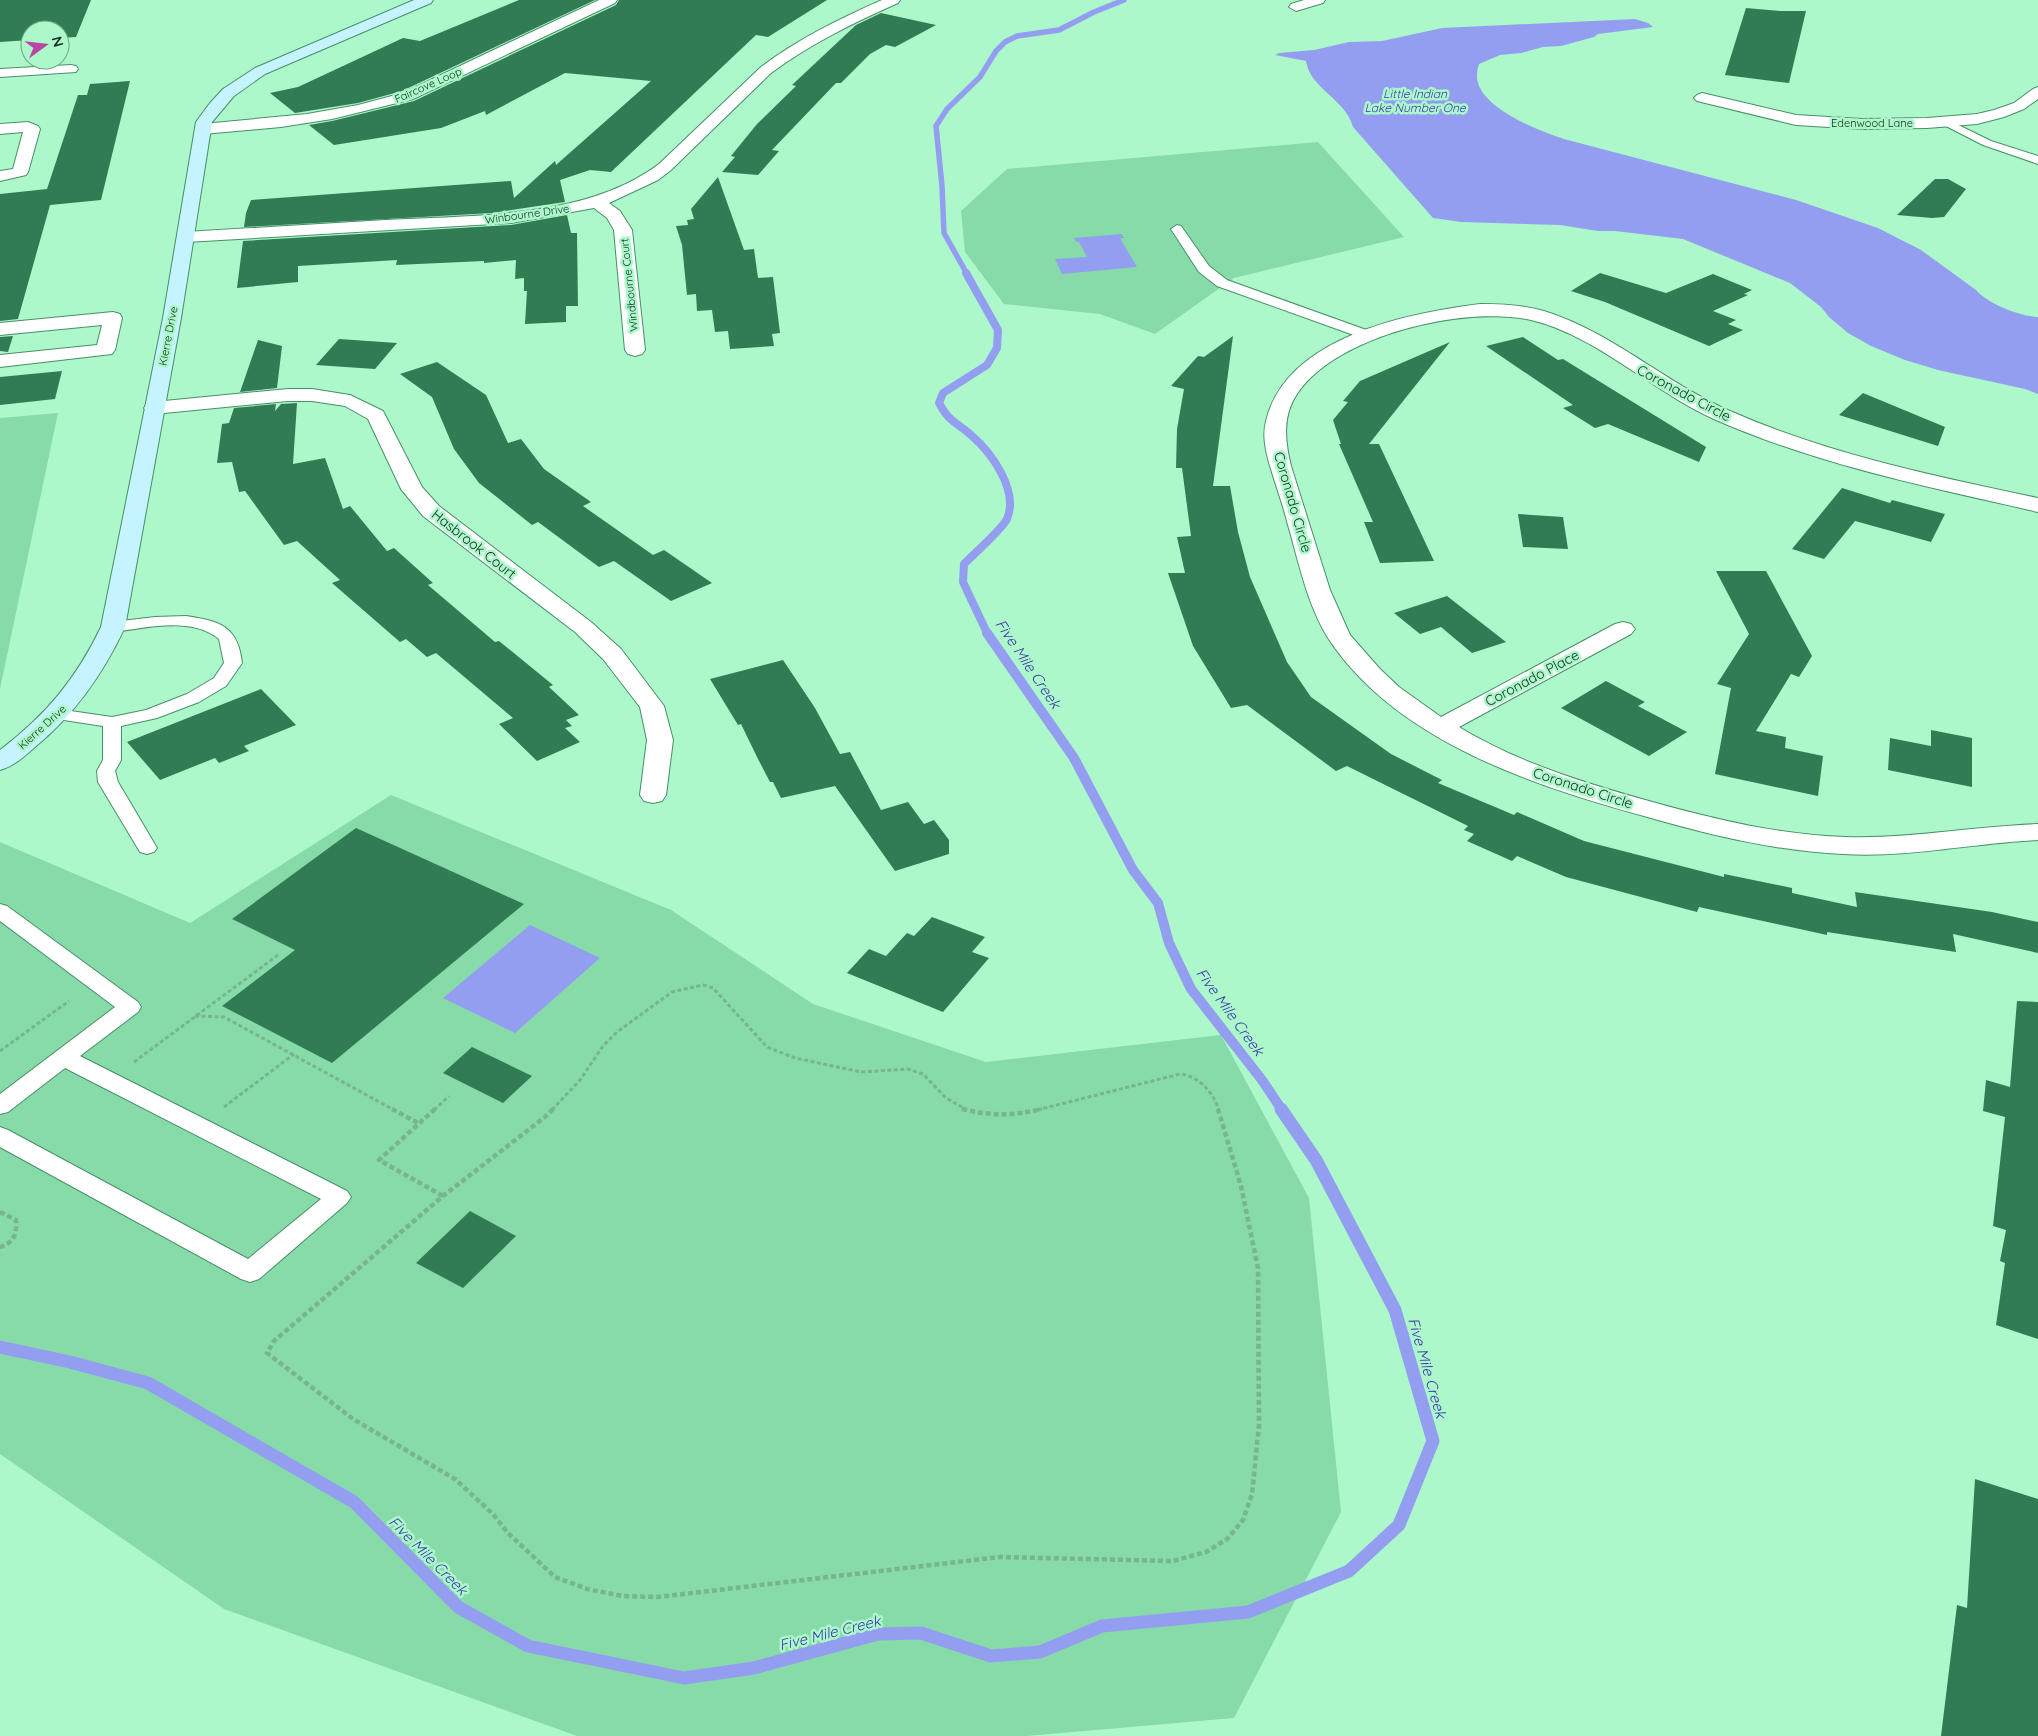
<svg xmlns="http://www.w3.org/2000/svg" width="2038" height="1736" font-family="Quicksand,sans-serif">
  <rect width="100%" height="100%" fill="#acf8ca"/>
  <path fill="#87dba9" d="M1318,142L1404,237L1234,278L1155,334L1100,314L1004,304L965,252L961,211L1007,169Z
    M58,413L0,689V418Z
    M391,795L671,910L813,1004L986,1062L1221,1035L1309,1198L1341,1512L1234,1718L1027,1736H577L224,1609L0,1454V842L190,923Z"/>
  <path fill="#939ef1" d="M1635,19L1648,23L1653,27L1598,34L1594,37L1561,46L1543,47L1521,53L1500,55L1479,64C1477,70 1476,77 1478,83C1487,111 1538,130 1564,139L1796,200L1878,228L1921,250L1976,290C1988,304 2019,316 2038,317V394L2025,389L1938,370L1905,360L1871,346L1848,333L1829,317L1821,307L1790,283L1683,239L1615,231H1598L1560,225L1461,222L1433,218L1353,127C1346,99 1310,89 1306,61L1275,55L1279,53L1314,50L1349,42L1382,41L1442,28Z
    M1122,234L1124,238H1120L1137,267L1062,274L1055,259L1087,257L1079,242H1076L1074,238Z
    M530,925L600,958L515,1033L443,998Z"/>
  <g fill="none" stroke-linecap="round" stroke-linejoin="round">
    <path stroke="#939ef1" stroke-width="5.5" d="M967,274L944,233L942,186L936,126L947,109L980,77L996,51L1005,42L1017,36L1059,30L1094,12L1124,0"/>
    <path stroke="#939ef1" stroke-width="8" d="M966,273L998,330L997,348L987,365L943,393L939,403C950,423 955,421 971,435C992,453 1019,491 1007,519C1004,527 972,556 964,564L963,582L988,635"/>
    <path stroke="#939ef1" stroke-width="10" d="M987,633L1074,758L1133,870L1158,903L1169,943L1191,989L1262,1080L1282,1110"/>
    <path stroke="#939ef1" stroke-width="13" d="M0,1347L70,1362L148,1383L354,1502L458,1607L528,1646L684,1678L754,1668L878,1634L921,1633L991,1656L1040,1652L1102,1626L1248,1612L1349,1571L1399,1525L1433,1441L1395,1310L1316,1160L1281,1109"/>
  </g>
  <path fill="#317c54" d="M0,0H91L76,37L60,38V30H30V40L0,42Z
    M519,0H595L402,91L358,103L295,113L270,93L298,87L403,38L420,41Z
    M619,0H827L768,37L756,35L611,172L590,170L560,180L565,202L492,213L244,227L246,213L251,200L511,181L514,198L555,161L556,165L651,81L565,73L486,115L485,111L441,128L334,145L309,125L332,121L414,101L616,5Z
    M1746,8L1780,11H1806L1789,83L1725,75Z
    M881,13L936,25L895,47L886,45L870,54L841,83H836L772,150L779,151L758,175L722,172L735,157L731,156L757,124L796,86L792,85L856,25Z
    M130,81L101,200L50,205L18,319L0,321V194L47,189L78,95H87L90,84Z
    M718,177L744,250L754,249L758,278L773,277L780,333L772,334L774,346L730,349L728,331L715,332L712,310L697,311L696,294L687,295L682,245L676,226L688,225L687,220L694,219L691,209Z
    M1935,179H1948L1966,189L1944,217L1932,218L1897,215Z
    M567,215L571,233H577L578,306H566V322L525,324L527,291H524V278L515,279L516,260L484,263V261L396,265L397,260L298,266V282L237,288L243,241L511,225Z
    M1600,273L1666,293L1713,274L1752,290L1744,294L1748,295L1713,311L1736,320L1728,324L1743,330L1709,346L1605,302L1571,291Z
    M13,336L8,352L0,351V337Z
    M1233,336L1213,486H1230L1238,532L1250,577L1287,662L1311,697L1391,754L1442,780L1438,783L1514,815L1517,812L1584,841L1724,877V874L1792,888V893L1857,907L1855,892L1992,912L2038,922V953L1953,934L1956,952L1827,932V935L1699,907L1697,912L1566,877L1517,856L1512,861L1467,841L1474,834L1464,830L1468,826L1347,766L1336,771L1247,705L1231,708L1193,646L1168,573H1185L1177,537L1191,536L1182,468H1176L1177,429L1184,389L1171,386L1198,356L1204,357Z
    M1523,337L1558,360L1563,359L1706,447L1699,462L1608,424L1595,428L1563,408L1573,405L1486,346Z
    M339,339L397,343L375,369L316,365Z
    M258,340L282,346L277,388L240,392Z
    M1450,342L1369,444H1379L1434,561L1380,563L1364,522H1373L1339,444H1341L1333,420L1348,402L1343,401L1360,381Z
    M437,362L486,395L508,443L521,439L544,469L591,502L583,506L653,555L664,550L712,583L671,601L614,561L599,567L538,522L532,525L479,483L454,449L432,397L400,374Z
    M62,371L55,399L0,405V377Z
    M1863,393L1945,427L1938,446L1839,415Z
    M297,403L293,464L325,458L343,509L350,506L387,551L394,548L433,583L428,585L495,642L499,641L553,685L549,687L579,715L566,720L572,726L565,728L580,742L537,761L499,724L513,718L436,653L427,657L406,639L400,642L332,583L340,580L297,541L284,545L245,491L239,492L232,462L217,463L222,424L229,423L234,408L276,404L275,411L281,404Z
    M1842,488L1890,503L1892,500L1945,514L1931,542L1855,521L1824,559L1792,549Z
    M1518,514L1563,517L1568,549L1523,547Z
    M1716,571H1766L1812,656L1799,677L1791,674L1756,731L1786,737L1785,748L1823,756L1818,796L1715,774L1731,688L1717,684L1749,634Z
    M1447,596L1506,642L1472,653L1441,627L1420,634L1394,613Z
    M783,660L815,708L840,754L850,752L881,810L908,802L924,824L934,820L949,840V854L895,871L835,786L781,798L773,782H770L758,759L741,724L738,725L710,679Z
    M1606,681L1645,702L1638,706L1687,732L1649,756L1561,708Z
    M261,689L296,725L244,746L249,751L219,763L215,758L160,780L127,742Z
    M1931,730L1972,738V787L1888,770L1890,738L1931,746Z
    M356,828L524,904L332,1063L222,1006L295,950L232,919Z
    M932,917L985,937L972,952L989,958L943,1012L847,973L869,949L886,956L907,933L914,936Z
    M2017,1001L2038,1002V1339L1996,1325L2005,1263L2000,1261L2006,1230L1993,1226L2005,1117L1983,1111L1986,1080L2010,1087Z
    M472,1047L532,1076L503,1103L443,1073Z
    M470,1211L516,1236L463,1288L416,1263Z
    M1975,1479L2038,1499V1736H1941L1957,1605L1967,1608Z"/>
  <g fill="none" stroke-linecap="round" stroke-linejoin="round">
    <defs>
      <path id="lane" d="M1946,119L1991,141L2038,156V164L1983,145L1942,124L1940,122L1942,120Z
        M1177,225L1181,226L1209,266L1227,280L1372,332L1374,335L1372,338H1362L1217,286L1199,272L1171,229Z
        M186,616C220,621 238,626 242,663L226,686L199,702L157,718L121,726V760L115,771L118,782L157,848L154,852L147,854L140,852L98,782L97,771L103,760V726L57,719L51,718L48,714L51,710L57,709L112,717L146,710L187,694L214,678L224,663L219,639C191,616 146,628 113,632L107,631L104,627L107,623L113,622L155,617Z
        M0,904L7,906L138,1002L141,1007L138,1012L80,1056L347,1191L351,1197L347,1203L259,1279L250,1282L241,1279L0,1147V1127L8,1130L248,1259L321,1199L65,1068L8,1112L0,1114V1094L115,1007L0,921Z"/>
      <path id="street" d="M599,0H617L615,3L413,99L332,119L281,127L203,134L197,132L195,129L197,126L203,124L307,114L358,105L403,93Z
        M882,0H900L898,3C853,23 810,44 771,73L671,170L658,180L609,203L620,211L632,230L645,350L642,354L635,356L628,354L625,350L614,230L607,218L594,208L511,223L186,242L180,241L177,237L180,233L186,232C253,228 319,224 386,220C474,215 586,219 659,164L761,67C798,39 839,19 882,0Z
        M1304,0H1325L1323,3L1296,11L1289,7L1291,4Z
        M71,65L76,66L78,69L76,72L0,77V69Z
        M2038,87V99L2024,109L2004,117L1977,124L1927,128L1862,129L1796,125L1697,101L1694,98L1697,95L1702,93L1796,115L1862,119L1927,118L1977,114L1994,110L2014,103L2033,89Z
        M28,122L38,126L40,129L28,172L26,175L0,181V171L13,169L23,132L0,134V124Z
        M1480,304C1502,304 1523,305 1544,311C1612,332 1665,383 1730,411C1828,454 1934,476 2038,498V512C1929,487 1819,465 1716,420C1654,393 1596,335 1531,320C1465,305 1336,335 1297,394C1282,416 1285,442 1291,466L1330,590L1350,635L1380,669L1399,687L1441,717L1615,624L1623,622L1631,624L1635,629L1631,634L1459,727C1520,764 1588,784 1656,803C1718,820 1781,835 1846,837C1910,839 1974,826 2038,824V840C1973,843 1908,858 1843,854C1777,851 1714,836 1651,818C1537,787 1396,742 1328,638C1307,604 1299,563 1288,525C1283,505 1276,486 1270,466C1266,452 1262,436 1266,421C1286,337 1408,313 1480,304Z
        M113,312L120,314L122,318L115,350L112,354L0,367V355L97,345L102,325L0,335V323Z
        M288,389H312L350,395L383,411L422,487L439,506L591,622L621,649L664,706L673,740L666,795L662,801L653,803L644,801L640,795L647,740L640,707L603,659L575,632L423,516L401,489L368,419L345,406L312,401H288L154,414L147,412L144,408L147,404L154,402Z"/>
      <path id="secondary" d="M414,0H433L431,3L265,74L234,96L212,122L181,318L125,627C103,674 75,714 35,747C25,756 14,766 0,770V750C46,715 76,679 101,627L163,318L196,122L210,103L223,89L255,68Z"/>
    </defs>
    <use href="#lane" stroke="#469067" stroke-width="2"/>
    <use href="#street" stroke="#469067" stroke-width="2"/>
    <use href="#secondary" stroke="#469067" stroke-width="2"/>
    <path stroke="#77b490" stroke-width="3" stroke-dasharray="4 2.5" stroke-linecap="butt" d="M195,1016L224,1017L394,1110
      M0,1051L69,1001
      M134,1062L278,955
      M224,1107L294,1054
      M434,1110L449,1096
      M552,1110L580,1080L603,1046L617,1032L672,992L703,985L713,988L767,1047L795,1058L861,1072L908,1069L923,1074L946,1098L967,1110
      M1037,1110L1180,1074C1199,1076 1213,1092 1219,1110"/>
    <path stroke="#77b490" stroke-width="4.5" stroke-dasharray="5 3" stroke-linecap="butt" d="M392,1109L420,1124
      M435,1109L379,1160L443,1196
      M553,1109L545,1117L443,1196L274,1341L267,1353L353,1419L455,1479L493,1514L508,1533L555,1577L587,1589L623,1596L658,1597L1000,1557L1173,1561L1206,1552L1227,1539L1243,1520L1252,1494L1259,1425L1258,1268L1241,1186L1218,1109
      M962,1109C991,1116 1012,1116 1042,1109
      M0,1212L16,1220C17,1234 14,1243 0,1247"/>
    <use href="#lane" fill="#fff" fill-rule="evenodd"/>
    <use href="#street" fill="#fff" fill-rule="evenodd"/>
    <use href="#secondary" fill="#c5f3fe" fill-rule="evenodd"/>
  </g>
  <g text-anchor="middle" stroke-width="5" stroke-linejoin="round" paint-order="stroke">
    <g font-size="11" fill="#0d2d1c" stroke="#acf8ca">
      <text transform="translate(428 85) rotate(-24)" y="4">Faircove Loop</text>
      <text x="1872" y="127">Edenwood Lane</text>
      <text transform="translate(527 214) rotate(-8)" y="4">Winbourne Drive</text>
      <text transform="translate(629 285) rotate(-96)" y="4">Windbourne Court</text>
      <text transform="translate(168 336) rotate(-79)" y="4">Kierre Drive</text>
      <text transform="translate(42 727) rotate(-42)" y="4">Kierre Drive</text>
    </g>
    <g font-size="12" font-style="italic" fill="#3c36ae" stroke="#acf8ca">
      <text x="1415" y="98">Little Indian<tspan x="1415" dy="14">Lake Number One</tspan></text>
    </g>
    <g font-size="14" fill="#0d2d1c" stroke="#acf8ca">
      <text transform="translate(1684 393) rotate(28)" y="5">Coronado Circle</text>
      <text transform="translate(1293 502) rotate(74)" y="5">Coronado Circle</text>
      <text transform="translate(474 544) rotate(38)" y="5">Hasbrook Court</text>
      <text transform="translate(1532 678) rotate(-28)" y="5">Coronado Place</text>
      <text transform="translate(1583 788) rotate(18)" y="5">Coronado Circle</text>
    </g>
    <g font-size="15" font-style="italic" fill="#3c36ae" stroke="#acf8ca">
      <text transform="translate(1028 664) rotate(56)" y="5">Five Mile Creek</text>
      <text transform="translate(1230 1012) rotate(54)" y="5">Five Mile Creek</text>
      <text transform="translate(1427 1368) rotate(74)" y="5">Five Mile Creek</text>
      <text transform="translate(428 1556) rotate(45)" y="5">Five Mile Creek</text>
      <text transform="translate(830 1633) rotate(-14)" y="5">Five Mile Creek</text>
    </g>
  </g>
  <g transform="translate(45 45) rotate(75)"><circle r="24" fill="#acf8ca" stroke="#6ca784"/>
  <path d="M0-4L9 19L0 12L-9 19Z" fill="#b946a0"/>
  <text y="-8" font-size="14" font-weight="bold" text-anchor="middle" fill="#0d2d1c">N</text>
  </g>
</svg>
